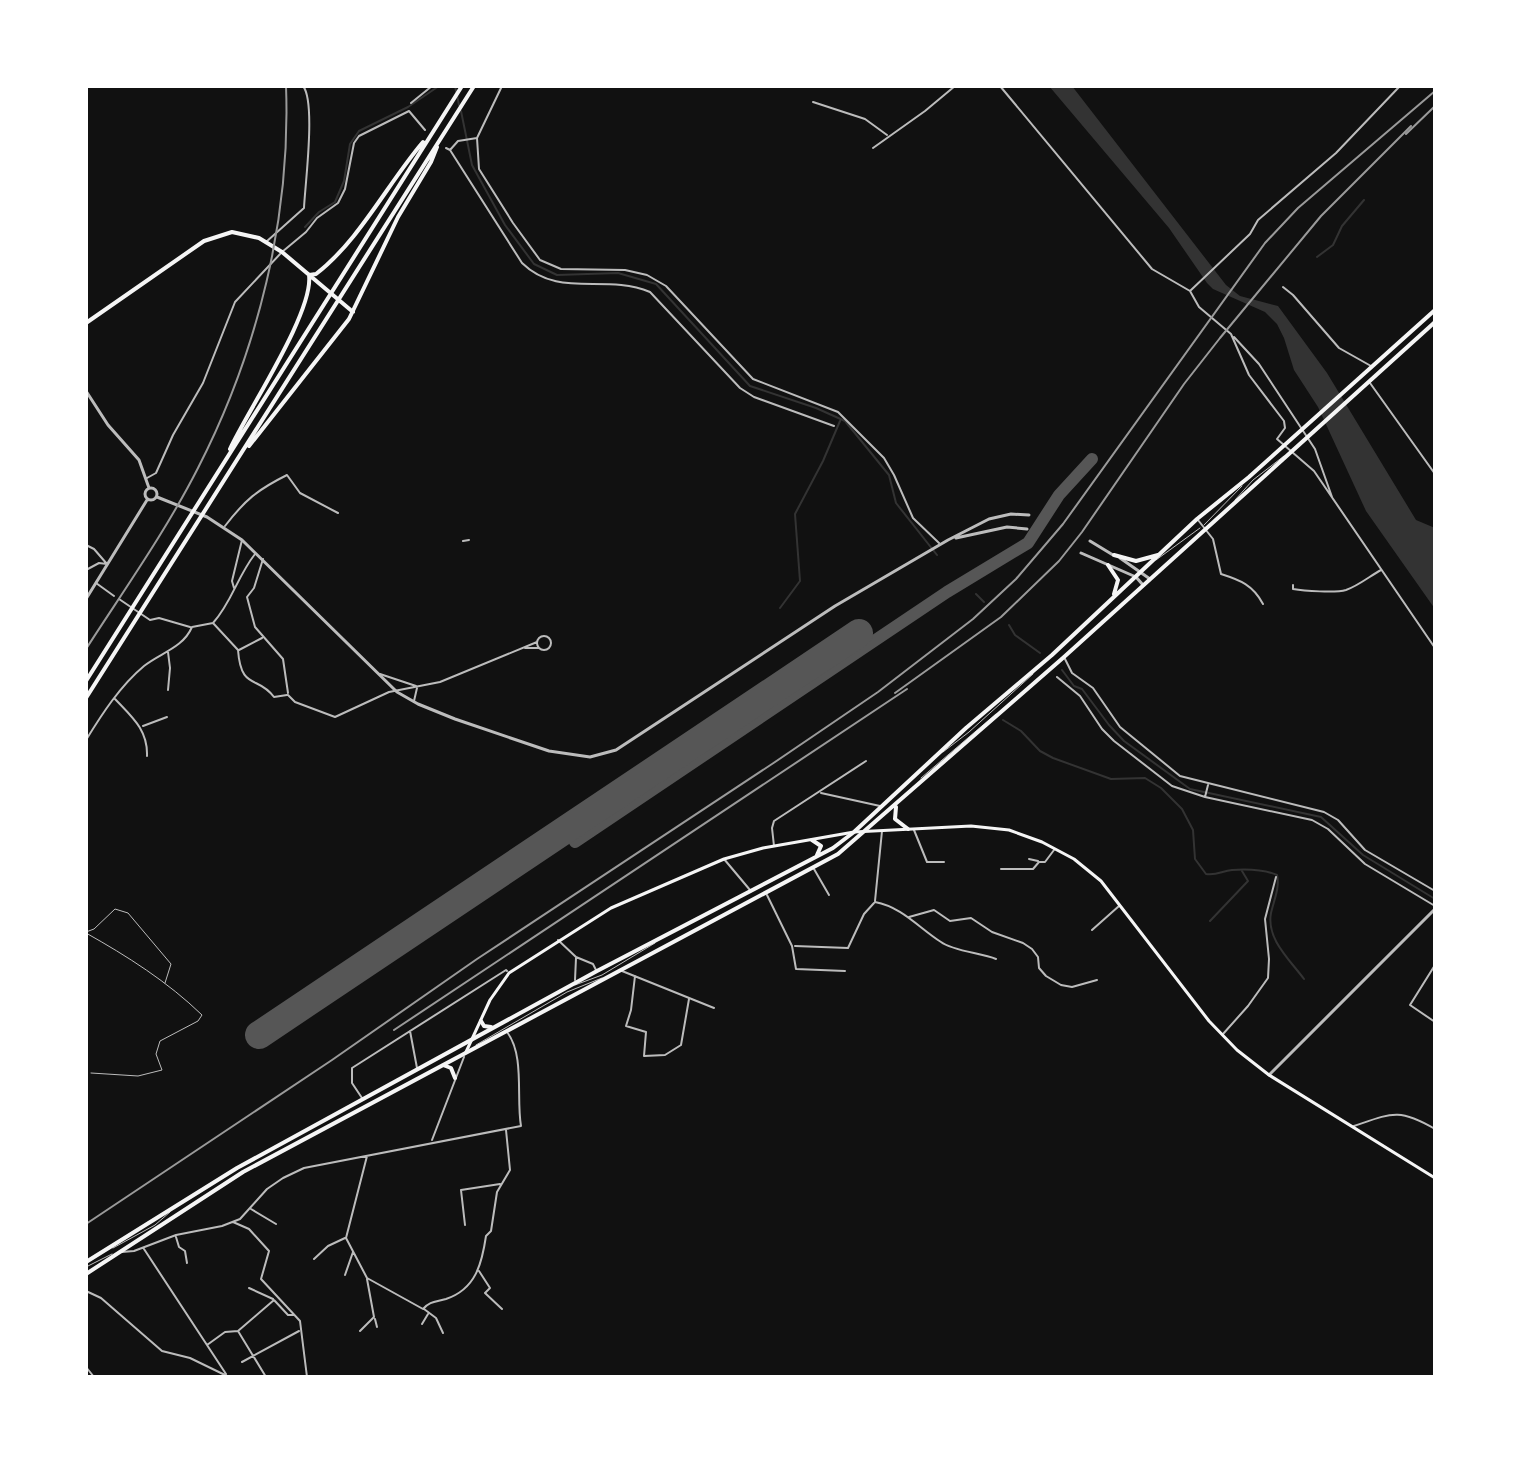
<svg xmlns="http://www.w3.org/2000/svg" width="1521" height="1463" font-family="Cabin,sans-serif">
  <rect width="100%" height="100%" fill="#111"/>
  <path fill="#333" d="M1049,86H1072L1226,285L1240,296L1278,306L1327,373L1416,520L1435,528V609L1366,511L1318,407L1294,370L1284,338L1277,324L1265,312L1213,289L1207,283L1169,228Z"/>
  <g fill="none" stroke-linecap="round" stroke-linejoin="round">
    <path stroke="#333" stroke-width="2" d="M455,86L459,105
      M461,111L472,165L505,225L534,264L557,275L618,273L656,284L750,386L816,408L845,421L889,475L896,503L937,555
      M305,227L319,212L335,202L344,181L350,144L359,131L408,107L439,86
      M1317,257L1333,245L1342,226L1364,200
      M976,594L984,602
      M780,608L800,581L795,514L823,461L840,421
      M1009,625L1015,635L1040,653
      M1062,670L1074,686L1082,689L1109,725L1124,741L1190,789L1321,817L1363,855L1435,899
      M1003,720L1021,731L1040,751L1053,758L1111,779L1145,778L1161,788L1182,809L1193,830L1195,859L1206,874C1216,876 1222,871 1232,870C1247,869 1263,869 1277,875C1280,887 1274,900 1271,913C1266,939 1290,960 1304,979
      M1210,921L1248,881L1242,871"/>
    <path stroke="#565656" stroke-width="12" d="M572,827L577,826L590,832
      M575,842L947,592L1028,543L1059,495L1092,459"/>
    <path stroke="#565656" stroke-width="28" d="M259,1035L859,633"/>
    <path stroke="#bcbcbc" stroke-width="1" d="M1235,500L1253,480L1284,456
      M1204,525L1242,486
      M1156,560L1200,528
      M943,752L969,732L1033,674
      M921,778L996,714
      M86,932L94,929L115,909L128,913L171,964L165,983
      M86,933C127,956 168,982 202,1015L198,1021L160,1041L156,1054L162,1070L138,1076L91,1073
      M575,985L602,975L655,943
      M476,1045L567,992L602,978
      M113,1248L155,1225L170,1212
      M86,1267L112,1254"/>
    <path stroke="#bcbcbc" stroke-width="2" d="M1000,86L1152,269L1190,291L1199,307L1231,334L1249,375L1284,421L1285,428L1277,439L1314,471L1435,648
      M813,102L865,119L887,135
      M411,103L432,86
      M477,138L479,169L513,223L540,260L561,269L625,270L647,275L666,286L753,379L838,412L884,458L894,475L913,518L939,543
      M446,148L450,150L458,141L477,138L502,86
      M873,148L925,111L955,86
      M450,150L522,263C559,299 604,273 650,292L740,388L754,397L834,426
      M266,242L304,208C305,185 316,102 303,86
      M1283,287L1293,295L1339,348L1371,366
      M1190,291L1250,234L1258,220L1336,153L1400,86
      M1234,337L1259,364L1315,449L1332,497
      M1370,383L1435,474
      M147,478L156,473L173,435L203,383L235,302L282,252L306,232L317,218L338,203L345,189L354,143L359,136L409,111L425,130
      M1198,520L1213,539L1221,574C1240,580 1253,585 1263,604
      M225,526C245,500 257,490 287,475L300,493L338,513
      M463,541L469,540
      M86,545L94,549L107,564
      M263,559L254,588L247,597L255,627L283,659L288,693
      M86,570L99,563L107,564
      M96,583L114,596
      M1293,585V589C1304,591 1336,593 1346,590C1358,586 1370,576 1381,570
      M234,588L232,581L242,540
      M119,599L150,620L159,618L190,627
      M537 643a7 7 0 1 1 14 0a7 7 0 1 1-14 0Z
      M525,648H538
      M238,650L213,623C232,602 237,577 255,554
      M238,650C241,691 258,675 274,697L287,695
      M239,650L262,638
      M168,652L170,668L168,690
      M1064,657L1072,673L1093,688L1120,727L1180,776L1324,812L1338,820L1365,850L1435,891
      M380,674L416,686
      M1057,677L1080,696L1102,729L1114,741L1172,786L1205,797L1312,820L1328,829L1365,864L1435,906
      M288,695L295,702L335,717L389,692L440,682L537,642
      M115,699C132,717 148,730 147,756
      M414,701L417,688
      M143,726L167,717
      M86,740C102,714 120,686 144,666C160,653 183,648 192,627L213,623
      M821,793L880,806
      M1205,797L1208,785
      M86,800L87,799
      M914,830L927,862H944
      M774,846L772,828L774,821L866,761
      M724,859L750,890
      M1029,859L1038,861
      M814,869L829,895
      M1001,869H1033L1039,862H1045L1054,850
      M767,895L792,946L796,969L845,971
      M875,901L882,831
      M875,902C902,907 919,928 941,942C953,951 981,953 996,959
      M909,917L934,910L950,921L971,918L992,932L1023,943L1032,949L1038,957L1039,968L1046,976L1061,985L1072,987L1097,980
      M1092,930L1119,906
      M558,940L576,957L593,964L596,970
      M795,946L848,948L864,914L874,903
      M1435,965L1410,1005L1435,1022
      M622,971L714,1008
      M635,976L631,1010L626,1026L646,1032L644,1056L665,1055L681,1045L689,999
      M575,980L576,958
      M410,1031L417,1068
      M1223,1034L1248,1006L1268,978L1269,959L1265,919L1276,877
      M362,1098L352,1083V1068L506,970L507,971
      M1354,1126C1392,1113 1399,1108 1435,1129
      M432,1140L464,1057
      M367,1156L346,1238L367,1278L423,1309C430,1301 436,1302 446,1299C476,1289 482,1263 486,1236L491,1231L497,1192L510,1170L506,1130
      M251,1209L276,1224
      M233,1222L249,1229L269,1251L261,1279L300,1321L307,1377
      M465,1225L461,1190L500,1184
      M176,1237L179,1247L185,1251L187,1263
      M144,1249L226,1374
      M122,1252L134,1251L176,1235L222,1226L240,1219L267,1189L283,1178L304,1168L521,1126C516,1099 525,1055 507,1032
      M314,1259L328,1246L345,1238
      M479,1271L490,1288L485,1293L502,1309
      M345,1275L353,1252
      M249,1288L273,1299
      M86,1291L101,1298L162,1351L190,1358L227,1376
      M424,1309L436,1318L443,1333
      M375,1319L377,1327
      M422,1324L428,1314
      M238,1331L266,1377
      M360,1331L374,1317L367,1279
      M207,1345L225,1332L238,1331L274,1300L288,1315H293
      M242,1362L299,1331
      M86,1367L94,1377"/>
    <path stroke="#bcbcbc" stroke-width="3" d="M86,391L108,425L139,460L149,488
      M145 494a6 6 0 1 1 12 0a6 6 0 1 1-12 0Z
      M157,497L207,517L242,540L397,692L418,704L455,719L549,751L590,757L616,750L835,606L948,540L989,519L1011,514L1029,515
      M956,538L1007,527L1027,529
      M1090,541L1113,555
      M1081,553L1136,577L1143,585
      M1120,558L1150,579
      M86,599L147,500
      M1269,1075L1435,909"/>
    <path stroke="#f5f5f5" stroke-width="3" d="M466,1052L490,1000L509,973L611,908L724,859L763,848L854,832L971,826L1009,830L1042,842L1074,859L1101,881L1209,1021L1237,1050L1269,1075L1435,1178"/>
    <path stroke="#f5f5f5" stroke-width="4" d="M1114,555L1136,561L1158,555
      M1108,565L1118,580L1114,594
      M896,807L895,819L908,829
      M812,840L821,846L817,855
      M481,1021L484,1026L491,1027
      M443,1065L451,1068L455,1078
      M86,1262L237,1168L597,971L833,848L854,832L966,728L1052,655L1197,519L1249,477L1435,310
      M86,1274L243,1172L838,854L1064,657L1435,322"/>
    <path stroke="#f5f5f5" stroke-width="4" d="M86,323L204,241L232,232L259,238L282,252L353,312
      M249,446L349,319L398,217L431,162L437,147
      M230,449C248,410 314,312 309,275L316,274C359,241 388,183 423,142
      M86,681L462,86
      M86,698L474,86"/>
    <path stroke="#9a9a9a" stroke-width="2" d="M1406,134L1435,106
      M86,649C124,590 166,531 198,468C258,351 291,217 286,86
      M895,693L1001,617L1059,561L1082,532L1184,384L1220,338L1321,216L1411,126
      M394,1030L907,689
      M86,1224L332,1060L477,959L772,764L878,692L973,619L1016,579L1063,524L1265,243L1298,208L1435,91"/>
  </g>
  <rect width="1521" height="1463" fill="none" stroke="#ffffff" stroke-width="176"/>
</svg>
